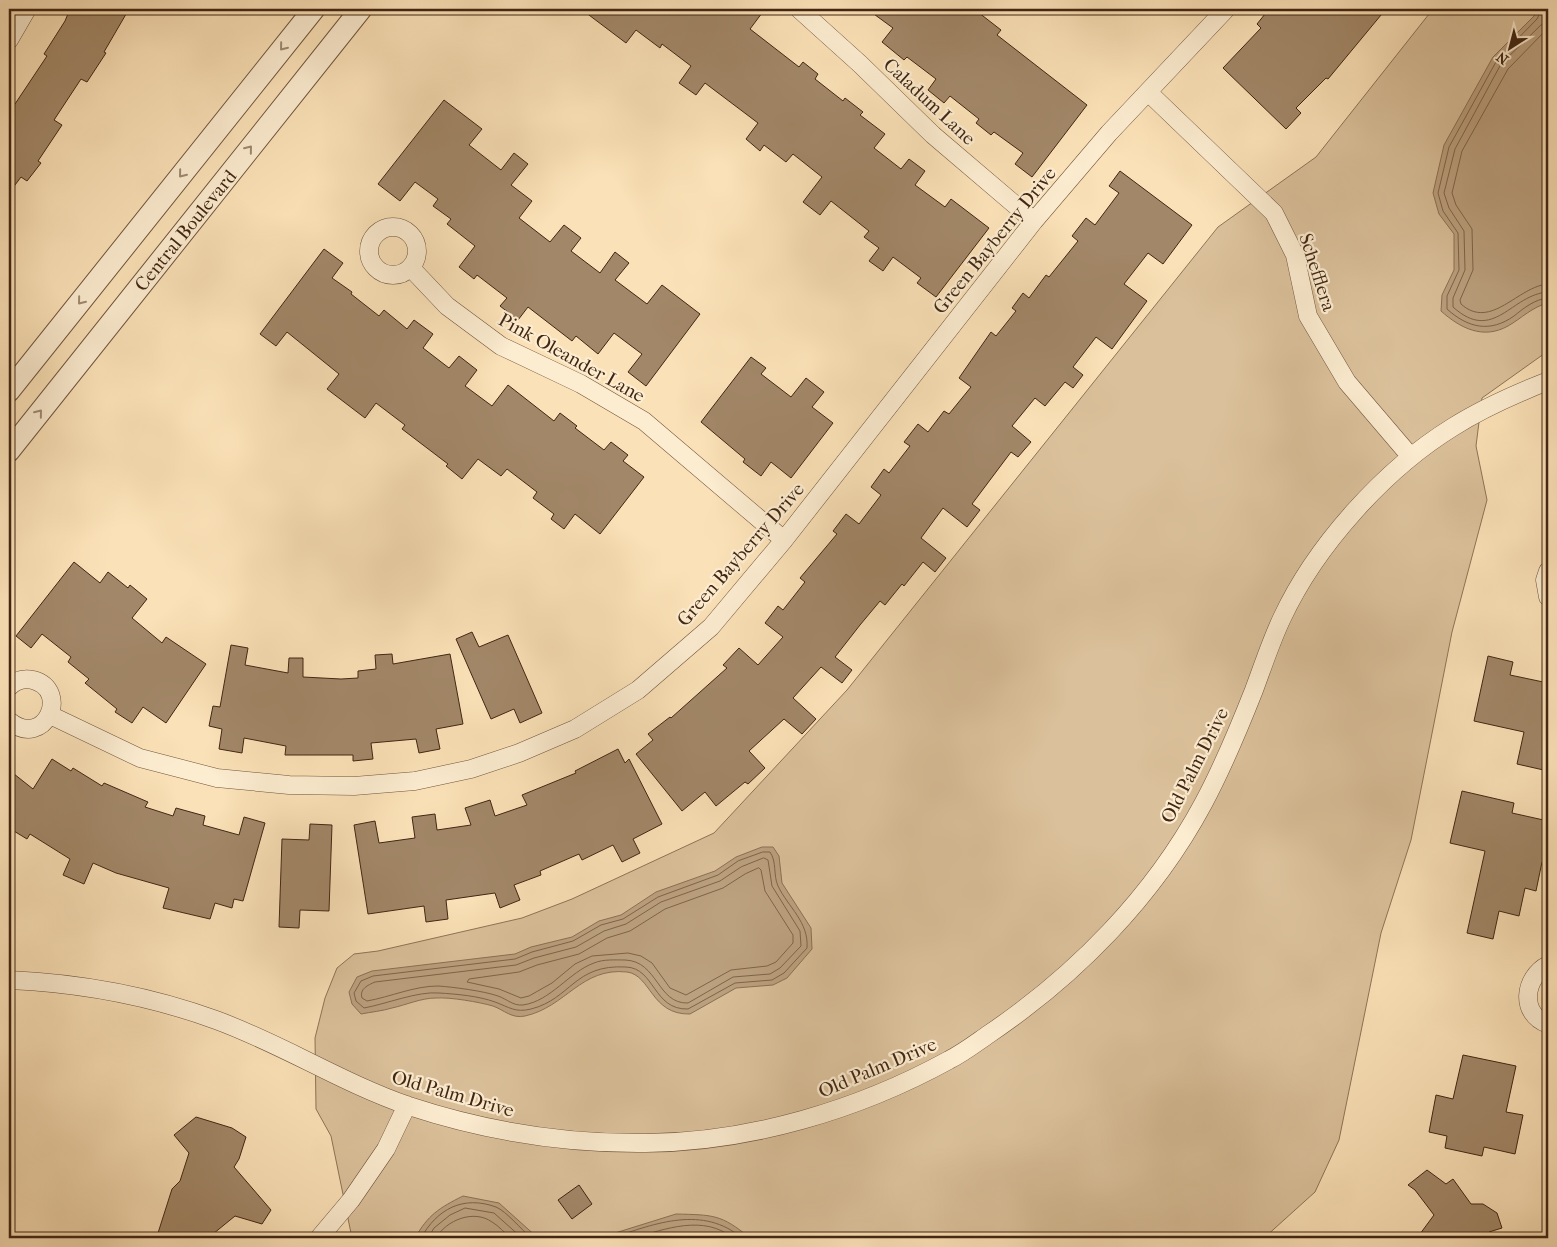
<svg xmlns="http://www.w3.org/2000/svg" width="1557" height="1247" font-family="'IM FELL French Canon',serif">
  <rect width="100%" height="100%" fill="#fbe1b7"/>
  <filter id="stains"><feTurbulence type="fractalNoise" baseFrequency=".004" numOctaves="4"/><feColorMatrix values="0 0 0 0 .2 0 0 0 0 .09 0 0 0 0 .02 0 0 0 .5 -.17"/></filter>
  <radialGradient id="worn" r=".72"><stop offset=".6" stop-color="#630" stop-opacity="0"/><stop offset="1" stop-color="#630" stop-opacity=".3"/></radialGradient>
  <path fill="#dbc19b" stroke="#8e7457" d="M1433,9H1548V351L1482,398L1476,446L1487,500L1452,632L1411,840L1381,933L1339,1140L1315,1192L1264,1238H352L331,1136L316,1109L315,1038L325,998L337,968L354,954L378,951L522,918L572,899L714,833L847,690L1218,227L1316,157Z"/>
  <path fill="#bca17f" stroke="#8b7054" d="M1538,9H1548V303C1532,307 1522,318 1508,326C1483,340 1460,328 1441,311L1442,295L1454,270V234L1439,214L1433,193L1444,145L1493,57L1534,16Z
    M762,847H773L779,856L782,883L811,928L812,949L787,978L773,985L736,988L690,1014C651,1015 651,975 627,972C581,967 566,1007 525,1016C512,1019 504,1010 493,1006C479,1002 450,997 436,998C421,998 406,1005 392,1008C382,1011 371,1012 361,1014L352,1004L349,992L357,977L372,971L515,954L531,947L572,937L599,921L621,915L656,892L715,871L736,857Z
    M463,1196L499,1203L538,1238H415C428,1215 439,1208 463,1196Z
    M676,1214C713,1215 721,1214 750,1238H599Z"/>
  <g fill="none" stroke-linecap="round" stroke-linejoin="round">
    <path stroke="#7e6449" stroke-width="1" d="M1542,9L1537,19L1497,60L1449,147L1438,193L1443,211L1458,233L1459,270L1447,296V309C1468,328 1490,333 1514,316C1524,308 1535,299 1548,298
      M1548,9L1543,23L1501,64L1455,149L1444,193L1449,208L1464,231L1465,270L1453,298V307C1494,344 1511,294 1548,292
      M1548,28L1508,69L1462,151L1452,193L1456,205L1472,229L1473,270L1460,300L1461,304C1491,331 1518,286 1548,284
      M763,852H770C777,862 773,875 778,886C788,907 809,922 807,948L784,973L772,980L735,983L688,1009C653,1010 655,968 626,967C574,964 571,999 531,1009C515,1013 509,1007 495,1002C479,996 456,994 439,993C418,991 386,1004 364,1008L356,1001L354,993L361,981L373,976L515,959L532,952L573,941L601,925L623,919L658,897L718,875L738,861Z
      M764,858L768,860L772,886L800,931L801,946L780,968L770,974L733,977L688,1003C657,1004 658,961 625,960C616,960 603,959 594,963C569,972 551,1001 523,1005C513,1006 507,999 498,996C484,991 453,987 438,986C414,986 390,997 367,1001L362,998C359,989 368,985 375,982L516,965L534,958L576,947L604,931L626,924L661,902L720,881L741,867Z
      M759,868L761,870L765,891L793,935V943L776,962L767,966L731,970L686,995L670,988L652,963L641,956L628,953L592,956L575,964L552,983L529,996L521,998L499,989L467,982L469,979L519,972L537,965L579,954L607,938L630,931L665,909L723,888L745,874Z
      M421,1238C437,1209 463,1195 496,1207C506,1211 522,1230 531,1238
      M428,1238L434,1228L450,1215L465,1208L494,1213L522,1238
      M436,1238C446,1220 474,1209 492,1222C499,1226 505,1233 510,1238
      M612,1238C656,1223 703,1205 742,1238
      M634,1238C665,1229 704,1214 733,1238
      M661,1238C680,1233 701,1230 720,1238"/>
  </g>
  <path fill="#a28768" stroke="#412613" d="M70,9H129L104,52L106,53L87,82L81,79L54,120L62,125L38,161L41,163L27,181L21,177L9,193V113L47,56L44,54L65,21Z
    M581,9H765L750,29L799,67L803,62L818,74L815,79L843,101L845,98L863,112L860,115L885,134L874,148L901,169L909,159L925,171L915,185L945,207L951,199L989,228L936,297L917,283L921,278L893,257L883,271L869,261L879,248L864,237L869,231L831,201L820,215L803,202L822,177L793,154L786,162L764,145L760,151L746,139L758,123L705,83L696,95L679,83L691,66L662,44L660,48L636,30L626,43Z
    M867,9H974L1001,30L997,35L1087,105L1032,177L1015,164L1023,153L994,132L991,135L976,123L979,119L950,96L944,103L928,90L936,79L907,57L904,60L882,42L893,28Z
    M1269,9H1386L1328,79L1326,78L1296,108L1301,113L1286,129L1223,68L1261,28L1257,24Z
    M444,100L482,129L469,145L501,170L514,153L528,164L511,185L532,201L519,218L550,242L564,225L581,238L571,251L600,273L615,252L629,263L615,280L647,304L662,285L700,314L646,386L628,372L642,354L614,333L598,354L576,336L572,341L528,307L518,320L500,306L507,298L477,275L474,279L459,267L475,246L447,224L451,219L433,206L438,199L415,182L400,201L378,184Z
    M1120,171L1192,225L1163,264L1148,253L1124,284L1147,301L1112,349L1096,337L1073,367L1083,375L1073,388L1065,382L1045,406L1035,398L1012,426L1031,442L1018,457L1011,452L972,504L980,510L967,527L943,508L921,538L946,558L935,572L923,562L904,586L902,584L885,605L880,601L860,625L835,657L852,670L842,683L821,667L793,698L816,719L802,734L784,719L749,751L765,768L748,784L745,782L716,806L705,792L682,811L636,754L653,740L648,734L670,717L671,718L727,668L723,665L739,648L758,665L783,637L765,623L778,606L783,610L805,582L800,578L837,534L833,531L846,514L859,524L881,495L871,487L884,469L889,473L910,446L904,442L918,424L928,432L944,411L949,414L971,387L959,378L991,332L996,336L1016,311L1012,308L1023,293L1029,298L1046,275L1049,277L1078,241L1072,236L1086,218L1095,225L1119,193L1109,186Z
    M324,249L343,263L332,278L352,292L351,294L379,316L384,310L407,329L414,320L433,334L423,348L449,368L459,356L477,370L465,386L492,406L508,385L554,421L560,413L577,426L575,428L604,450L611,442L628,455L623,461L644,477L600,534L575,514L564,529L551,519L554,514L533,498L537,492L507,469L501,476L478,459L462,479L446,466L448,464L402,429L405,425L376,403L365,418L327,389L339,374L287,332L276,346L260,334Z
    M751,357L766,368L761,374L791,397L806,378L824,392L812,407L833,423L791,478L771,462L761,476L743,462L745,459L701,422Z
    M74,562L100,583L108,572L128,588L130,585L147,599L132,618L162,643L166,637L206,664L166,723L143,707L132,723L115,712L117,709L85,683L89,679L68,662L71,657L42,634L31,648L16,636Z
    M472,632L479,647L508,635L542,713L520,723L514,709L491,719L456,639Z
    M231,645L248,648L245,665L288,673L289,658H303V677L341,679L358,678V671L376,669L375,655L392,654L393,664L450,654L463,724L436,729L440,749L419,753L416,739L371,743L373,759L353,761V755H285L286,746L244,738L242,753L219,749L222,729L209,726L213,706L220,707Z
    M1488,656L1513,662L1510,675L1548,683V771L1517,764L1524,732L1474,721Z
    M618,749L625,763L629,759L662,824L633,839L640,853L622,862L613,845L582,860L579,854L540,871L541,875L514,885L520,900L500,908L495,893L446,900L448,919L426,922L424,906L368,914L354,825L375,821L379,843L415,838L412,817L435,814L437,830L471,825L465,808L490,800L495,816L527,805L522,795L576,773L575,771Z
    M52,759L71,771L73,768L102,786L104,783L148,802L145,807L173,816L176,808L205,816L203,825L239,835L244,817L265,823L243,901L234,899L232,908L215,903L210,919L163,908L169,888L116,873L93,863L84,884L63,875L70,859L30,834L27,839L9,828V770L33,789Z
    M1462,791L1514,803L1512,813L1548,821V863L1542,862L1536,891L1525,888L1519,916L1499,911L1493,939L1467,933L1485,851L1450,843Z
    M310,824L332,825L329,911L300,910L299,928L279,927L282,839L309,840Z
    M1463,1055L1516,1066L1506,1112L1523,1115L1515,1154L1484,1147L1482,1156L1445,1148L1447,1136L1429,1132L1436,1095L1453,1099Z
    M196,1117L232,1128L246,1137L239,1159L234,1167L271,1210L262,1224L235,1216L208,1238H166L158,1233L172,1189L180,1181L189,1153L174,1135Z
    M1427,1170L1446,1184L1453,1179L1471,1204H1483L1497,1213L1502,1228L1489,1232L1492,1238H1417L1434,1215L1415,1190L1408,1185Z
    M579,1185L592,1204L572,1219L558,1200Z"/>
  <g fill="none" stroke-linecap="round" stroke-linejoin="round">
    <defs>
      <path id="minor" d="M799,9L860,64L933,135L1034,221
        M9,40L27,9
        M1148,92L1274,213L1295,255L1308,316L1347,382L1411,457
        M369 251a24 24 0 1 1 48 0a24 24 0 1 1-48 0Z
        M411,268L447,306L501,346L581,384L644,421L784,540
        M1548,571L1545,580L1548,597
        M9,687C16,680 24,678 33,680C71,690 45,750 9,721
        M50,715L140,758L217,778L289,785L354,786L415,781L471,769L519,753L575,729L638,690L711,627L784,540L1034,221L1109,133L1226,9
        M1548,965C1524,977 1519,1014 1548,1024
        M9,980C78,983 150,996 216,1020C282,1044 342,1083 409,1106C485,1131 565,1144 646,1143C750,1142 858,1110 949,1060C963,1053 976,1043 989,1034C1076,975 1153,897 1203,804C1223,767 1239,728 1254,690C1263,666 1271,641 1282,618C1316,545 1385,469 1453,427C1483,408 1515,394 1548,381
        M319,1238L351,1200L386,1149L407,1105"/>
      <path id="tertiary" d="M9,391L314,9
        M9,451L361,9"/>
    </defs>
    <use href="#minor" stroke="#70553c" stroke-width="19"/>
    <use href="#tertiary" stroke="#70553c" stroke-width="23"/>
    <use href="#minor" stroke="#fcecd0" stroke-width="18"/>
    <use href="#tertiary" stroke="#fcecd0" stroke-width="21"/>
  </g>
  <defs><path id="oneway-chevron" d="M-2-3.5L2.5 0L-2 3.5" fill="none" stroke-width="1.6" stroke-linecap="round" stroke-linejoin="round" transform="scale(1.25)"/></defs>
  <g stroke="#9e8972">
    <use href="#oneway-chevron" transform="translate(283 47) rotate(129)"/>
    <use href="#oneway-chevron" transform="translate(249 149) rotate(-51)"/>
    <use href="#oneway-chevron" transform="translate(182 174) rotate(129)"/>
    <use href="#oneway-chevron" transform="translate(81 301) rotate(129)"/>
    <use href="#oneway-chevron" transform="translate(39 413) rotate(-51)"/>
  </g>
  <g text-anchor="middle" stroke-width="4.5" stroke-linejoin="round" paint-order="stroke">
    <g font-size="19" fill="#412613" stroke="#fcecd0">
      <text transform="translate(930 101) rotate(43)" y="7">Caladum Lane</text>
      <text transform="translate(185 230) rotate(-51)" y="7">Central Boulevard</text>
      <text transform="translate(994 240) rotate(-51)" y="7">Green Bayberry Drive</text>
      <text transform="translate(1318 272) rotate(72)" y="7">Schefflera</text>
      <text transform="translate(572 357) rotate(29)" y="7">Pink Oleander Lane</text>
      <text transform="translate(740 554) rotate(-49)" y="7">Green Bayberry Drive</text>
      <text transform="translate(1194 765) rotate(-63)" y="7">Old Palm Drive</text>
      <text transform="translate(877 1067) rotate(-23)" y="7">Old Palm Drive</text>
      <text transform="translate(453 1093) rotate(16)" y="7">Old Palm Drive</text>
    </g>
  </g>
  <rect width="1557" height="1247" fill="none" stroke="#fbe1b7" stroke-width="30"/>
  <rect x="10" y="10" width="1537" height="1227" fill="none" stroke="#412613" stroke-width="2.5"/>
  <rect x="15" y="15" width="1527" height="1217" fill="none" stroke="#412613"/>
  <g transform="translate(1510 48) rotate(216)" stroke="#fcecd0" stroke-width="4" paint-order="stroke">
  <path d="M0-4L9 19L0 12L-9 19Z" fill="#412613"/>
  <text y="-8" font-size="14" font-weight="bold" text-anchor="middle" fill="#412613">N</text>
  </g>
  <rect width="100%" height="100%" filter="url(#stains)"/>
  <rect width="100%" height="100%" fill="url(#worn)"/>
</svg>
